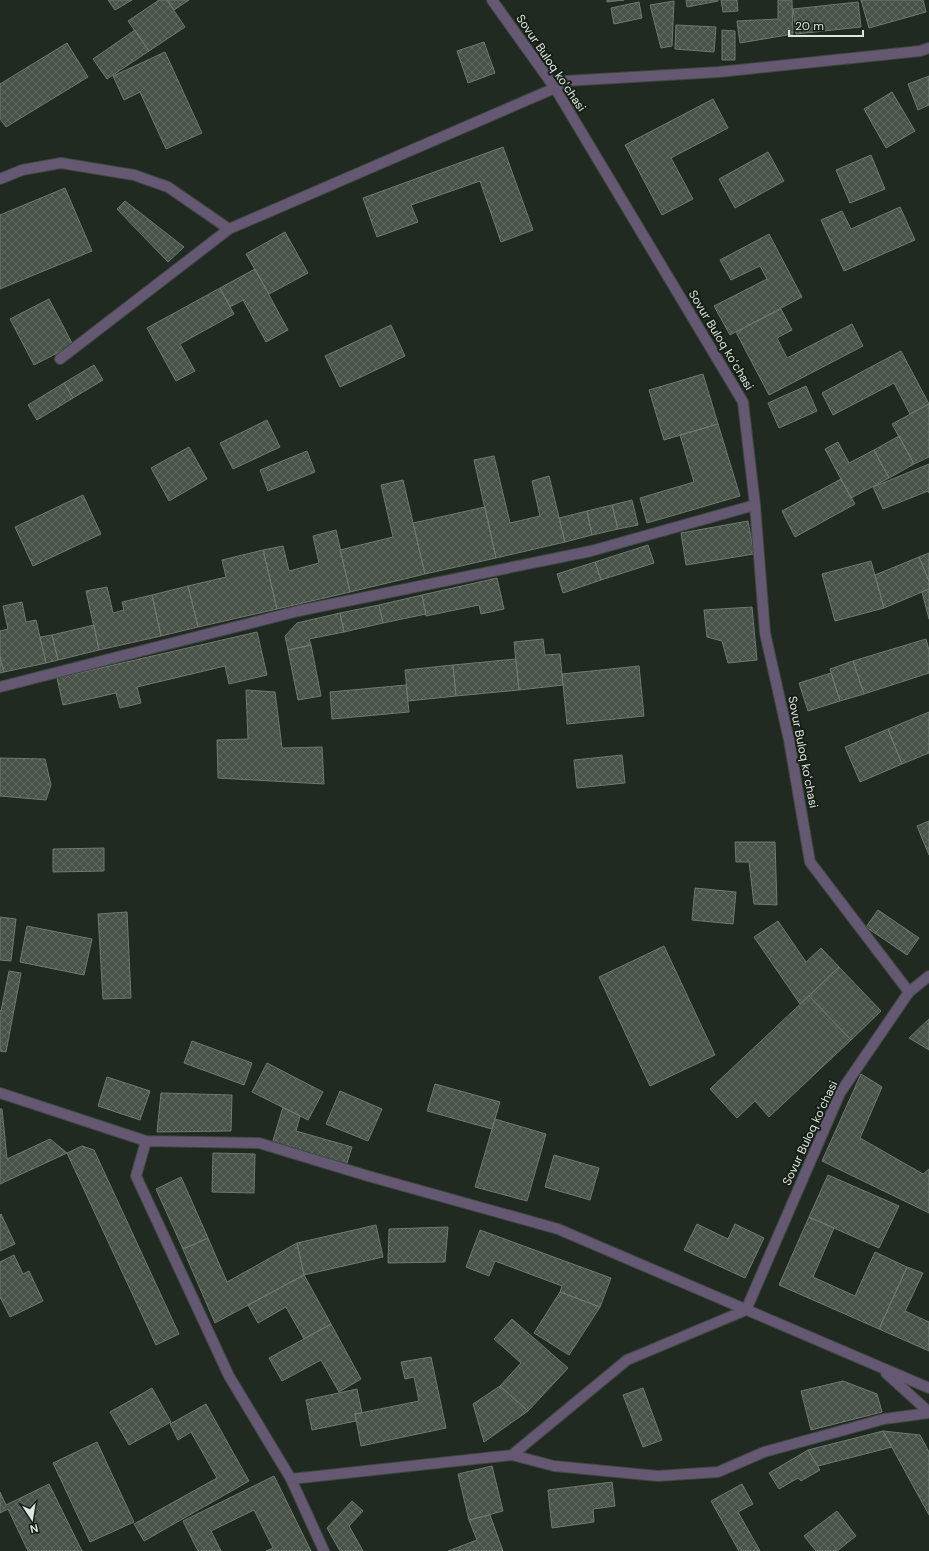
<svg xmlns="http://www.w3.org/2000/svg" width="929" height="1551" font-family="'DM Sans',sans-serif">
  <defs>
    <pattern id="building-cross-hatch" width="8" height="8" patternUnits="userSpaceOnUse"><rect width="8" height="8" fill="#485248"/><path d="M0 0l8 8M0 8l8-8" fill="none" stroke="#626b62"/></pattern>
  </defs>
  <rect width="100%" height="100%" fill="#212a21"/>
  <path fill="url(#building-cross-hatch)" stroke="#6f796f" d="M108,0H132L115,10Z
    M159,0H167L185,27L149,51L128,21Z
    M167,0H189L174,10Z
    M607,0H624L607,2Z
    M686,0H718V1L687,7Z
    M721,0H737L738,11L723,12Z
    M778,0H792L793,34L740,43L737,21L778,19Z
    M861,0H923L926,12L869,28Z
    M674,1L672,46L661,48L650,5Z
    M639,2L642,18L614,24L611,8Z
    M858,2L861,27L796,34L793,9Z
    M676,25L716,27L714,52L675,49Z
    M135,30L149,51L107,79L93,59Z
    M722,30L735,31V60H722Z
    M484,42L495,73L468,83L457,51Z
    M67,43L88,77L6,127L0,119V84Z
    M165,52L202,133L166,149L140,92L124,100L113,76Z
    M929,76V105L918,110L908,84Z
    M892,92L915,131L886,148L864,109Z
    M713,99L728,128L671,158L693,199L662,215L625,145Z
    M503,147L533,230L501,242L480,181L411,205L418,222L377,237L363,198Z
    M768,152L784,181L735,208L719,179Z
    M871,155L885,189L850,203L836,170Z
    M65,188L92,251L0,289V215Z
    M125,201L184,247L168,262L117,209Z
    M900,207L915,240L844,271L821,220L842,211L851,229Z
    M285,232L308,273L269,294L246,254Z
    M769,234L802,297L730,335L714,306L767,279L760,266L731,280L720,260Z
    M255,269L288,330L266,342L243,300L230,307L220,288Z
    M220,288L234,314L180,344L195,371L176,381L147,328Z
    M49,299L73,345L34,365L10,319Z
    M781,309L792,330L777,338L787,358L852,324L863,346L769,395L736,332Z
    M391,325L405,356L340,387L325,356Z
    M901,351L929,404L910,414L894,383L833,415L822,393Z
    M94,365L103,380L73,398L64,383Z
    M703,374L718,424L664,440L649,390Z
    M64,383L73,398L37,420L28,405Z
    M806,386L817,411L779,428L768,403Z
    M929,404V457L914,464L892,424Z
    M267,420L280,447L233,469L220,443Z
    M718,424L740,496L647,523L640,498L694,482L680,435Z
    M899,436L914,464L889,478L874,450Z
    M838,442L849,463L874,450L889,478L851,498L825,449Z
    M189,447L207,479L169,501L151,468Z
    M307,451L315,472L268,491L260,470Z
    M494,456L510,523L540,516L532,481L549,476L565,542L496,558L474,460Z
    M929,464V493L928,491L883,509L873,487Z
    M841,479L855,504L795,537L782,511Z
    M403,480L425,574L350,592L340,550L393,537L381,485Z
    M83,495L101,534L33,566L15,527Z
    M632,500L638,525L618,529L612,505Z
    M612,505L618,529L592,535L587,511Z
    M485,507L496,558L425,574L413,523Z
    M587,511L592,535L565,542L559,518Z
    M748,521L754,554L686,565L681,533Z
    M336,530L350,592L277,609L263,550L283,546L289,571L319,563L313,536Z
    M648,545L654,563L601,580L595,562Z
    M263,550L277,609L198,627L188,586L226,577L222,560Z
    M929,553V581L919,557Z
    M919,557L929,581V589L884,608L875,575Z
    M871,561L884,608L835,621L822,574Z
    M595,562L601,580L563,593L557,574Z
    M497,578L504,609L481,614L479,605L426,616L422,595Z
    M188,586L198,627L161,636L152,595Z
    M107,587L113,613L124,610L122,602L152,595L161,636L99,650L86,591Z
    M929,589V619L922,592Z
    M422,595L426,614L383,623L379,605Z
    M22,602L26,622L36,620L46,663L4,672L0,657V631L8,629L3,606Z
    M379,605L383,623L344,632L340,613Z
    M752,607L757,660L728,663L722,641L707,637L704,610Z
    M340,613L344,632L309,639L311,645L288,650L285,636L297,623Z
    M94,625L99,650L58,660L52,635Z
    M257,632L267,675L229,684L225,666L137,687L141,703L120,708L116,693L63,705L57,678Z
    M52,635L58,660L46,663L40,637Z
    M543,639L545,655L560,654L563,685L519,690L514,642Z
    M926,639L929,650V673L864,694L853,661Z
    M311,645L321,696L298,700L288,650Z
    M0,657L4,672L0,673Z
    M516,659L519,690L456,696L453,665Z
    M853,661L864,694L840,701L830,669Z
    M453,665L456,696L408,701L405,670Z
    M639,666L644,716L567,724L562,674Z
    M831,673L840,701L808,711L799,683Z
    M406,685L409,712L332,719L330,692Z
    M246,690L275,692L282,748L322,747L324,784L218,778L217,740L248,739Z
    M929,712V753L902,764L888,729Z
    M888,729L902,764L860,782L845,747Z
    M622,755L625,783L577,788L574,760Z
    M0,758L45,759L51,785L46,800L0,796Z
    M929,821V855L917,826Z
    M735,842H775L777,905L754,904L749,862H736Z
    M104,848V871L53,872V849Z
    M695,888L736,892L733,924L692,920Z
    M878,910L919,938L907,955L866,927Z
    M127,912L131,998L103,999L98,914Z
    M0,917L16,919L11,961L0,960Z
    M778,921L806,962L821,948L839,967L800,1004L754,937Z
    M27,926L92,939L84,975L20,962Z
    M664,946L715,1055L650,1086L599,977Z
    M839,967L881,1011L851,1040L809,996Z
    M9,971L21,973L6,1052L0,1051V1010L1,1011Z
    M809,996L851,1040L769,1117L755,1101L737,1118L710,1089Z
    M929,1019V1050L909,1038Z
    M192,1041L252,1063L244,1085L184,1063Z
    M267,1063L323,1092L308,1120L252,1092Z
    M861,1074L882,1087L860,1138L923,1174L929,1169V1213L822,1161Z
    M107,1077L150,1091L140,1120L98,1106Z
    M435,1084L500,1102L492,1129L427,1111Z
    M340,1091L382,1109L368,1141L326,1124Z
    M161,1093L232,1095L231,1131L157,1132Z
    M283,1107L300,1116L296,1131L352,1147L346,1166L272,1144Z
    M0,1109H2L7,1159L50,1139L67,1153L0,1184Z
    M495,1119L546,1134L527,1201L475,1187Z
    M82,1146L94,1150L179,1334L156,1345L67,1153Z
    M213,1153L255,1154L254,1193L212,1192Z
    M554,1155L599,1168L590,1200L545,1187Z
    M828,1175L899,1206L879,1248L809,1217Z
    M181,1177L208,1238L183,1249L156,1189Z
    M1,1214L15,1244L0,1251V1215Z
    M809,1217L834,1228L813,1277L855,1296L875,1252L907,1267L879,1329L779,1285Z
    M697,1224L728,1239L735,1224L764,1238L745,1278L684,1250Z
    M376,1225L383,1257L304,1275L297,1243Z
    M448,1227L445,1262L388,1263L389,1229Z
    M480,1230L611,1278L600,1307L560,1292L562,1286L495,1261L489,1276L466,1267Z
    M208,1238L227,1282L297,1243L304,1275L215,1323L183,1249Z
    M14,1255L23,1274L29,1271L43,1301L10,1317L0,1297V1262Z
    M907,1267L923,1273L905,1311L929,1322V1351L879,1329Z
    M304,1275L331,1324L304,1339L286,1307L258,1323L248,1305Z
    M560,1292L600,1307L569,1355L534,1333Z
    M512,1319L568,1368L528,1411L500,1386L521,1363L494,1339Z
    M331,1324L361,1379L339,1392L321,1360L282,1381L269,1358Z
    M431,1357L446,1428L361,1446L355,1414L419,1401L414,1377L405,1379L401,1362Z
    M843,1381L877,1394L882,1412L811,1430L801,1391Z
    M500,1386L528,1411L484,1442L473,1404Z
    M152,1388L171,1422L129,1445L110,1412Z
    M643,1388L662,1440L643,1447L623,1395Z
    M357,1389L362,1413L355,1414L356,1421L312,1430L306,1400Z
    M206,1404L249,1481L144,1541L134,1524L217,1478L191,1432L178,1440L170,1424Z
    M883,1431L920,1435L929,1452V1515Z
    M883,1431L892,1447L818,1466L808,1450Z
    M97,1442L134,1522L90,1542L53,1463Z
    M808,1450L820,1470L801,1481L798,1478L779,1489L769,1473Z
    M492,1466L503,1511L469,1520L458,1474Z
    M274,1476L311,1551H266L273,1548L254,1510L211,1531L221,1551H198L183,1521Z
    M612,1482L615,1506L593,1509L594,1522L552,1528L548,1490Z
    M49,1484L82,1551H28L8,1509L0,1513V1492L6,1505Z
    M742,1484L753,1504L738,1512L760,1551H739L711,1501Z
    M352,1501L363,1511L349,1526L363,1551H340L327,1528Z
    M837,1511L856,1536L837,1551H816L804,1536Z
    M490,1515L503,1551H448L477,1540L469,1520Z"/>
  <g fill="none" stroke-linecap="round" stroke-linejoin="round">
    <defs>
      <path id="minor" d="M492,0L555,88L743,402L755,505L765,633L789,740L810,862L909,992
        M0,179L22,170L61,163L134,175L168,187L229,229L555,88L565,81L719,72L920,51L929,48
        M60,359L229,229
        M0,687L298,611L591,551L755,505
        M0,1093L146,1141L259,1143L368,1176L558,1229L929,1388
        M146,1141L136,1176L229,1376L291,1479L324,1551
        M746,1310L840,1093L909,992L929,976
        M886,1373L929,1412
        M512,1455L554,1466L658,1476L718,1472L764,1452L884,1419L929,1413
        M291,1479L512,1455L627,1360L746,1310"/>
    </defs>
    <use href="#minor" stroke="#3f483f" stroke-width="12"/>
    <use href="#minor" stroke="#655873" stroke-width="10"/>
  </g>
  <g text-anchor="middle" stroke-width="4" stroke-linejoin="round" paint-order="stroke">
    <g font-size="12" fill="#dee4de" stroke="#172017">
      <text transform="translate(551 63) rotate(56)" y="4">Sovur Buloq koʻchasi</text>
      <text transform="translate(721 340) rotate(59)" y="4">Sovur Buloq koʻchasi</text>
      <text transform="translate(803 752) rotate(79)" y="4">Sovur Buloq koʻchasi</text>
      <text transform="translate(810 1133) rotate(-65)" y="4">Sovur Buloq koʻchasi</text>
    </g>
  </g>
  <g transform="translate(32 1519) rotate(168)" stroke="#172017" stroke-width="3" paint-order="stroke">
  <path d="M0-3L7 15L0 10L-7 15Z" fill="#dee4de"/>
  <text y="-6" font-size="11" font-weight="bold" text-anchor="middle" fill="#dee4de">N</text>
  </g>
  <path d="M789 30v6h74v-6" fill="none" stroke="#dee4de" stroke-width="2"/>
  <text x="795" y="30" font-size="12" fill="#dee4de" stroke="#172017" stroke-width="3" paint-order="stroke">20 m</text>
</svg>
